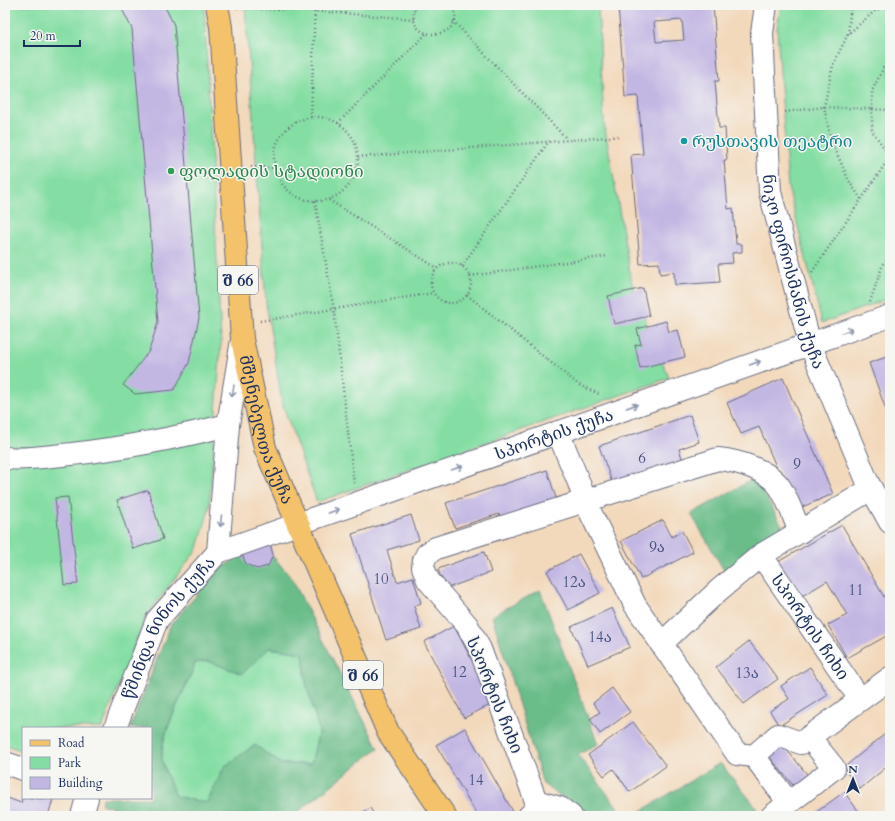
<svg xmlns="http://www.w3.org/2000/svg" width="895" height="821" font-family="Cardo,'Noto Serif Georgian',serif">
  <rect width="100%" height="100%" fill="#f6f6f2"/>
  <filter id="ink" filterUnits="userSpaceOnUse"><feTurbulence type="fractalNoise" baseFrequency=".025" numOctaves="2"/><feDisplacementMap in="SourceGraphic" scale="8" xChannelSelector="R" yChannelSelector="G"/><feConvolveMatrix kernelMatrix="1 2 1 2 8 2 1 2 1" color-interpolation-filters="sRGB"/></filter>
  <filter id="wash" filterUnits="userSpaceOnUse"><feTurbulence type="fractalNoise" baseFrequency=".012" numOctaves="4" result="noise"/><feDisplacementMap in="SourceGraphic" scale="16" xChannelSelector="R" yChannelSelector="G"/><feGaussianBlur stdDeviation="0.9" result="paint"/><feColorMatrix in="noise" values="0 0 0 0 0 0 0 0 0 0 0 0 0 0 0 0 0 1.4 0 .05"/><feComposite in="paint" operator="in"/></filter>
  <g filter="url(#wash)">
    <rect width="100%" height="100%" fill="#f3d9bc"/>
    <path fill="#84dea3" stroke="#508680" d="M5,5H204L221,341L209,509L198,548L146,616L102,728H23V751L5,745Z
      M245,5H598L604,123L633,290L669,378L317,502L282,403L266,303Z
      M781,5H890V298L822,323L788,187L777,28Z
      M269,648L303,653L306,682L319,731L311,764H281L255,745L224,767L207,803L175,796C172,786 163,769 162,758C160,733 187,689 195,663L208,661L242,673Z"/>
    <path fill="#6bbd89" stroke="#437674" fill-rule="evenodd" d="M755,478L788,536L725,572L691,514Z
      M243,554L272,555L292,579L378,748L293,816H141L101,804L103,798H151V728H130L171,624L219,570ZM269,648L303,653L306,682L319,731L311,764H281L255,745L224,767L207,803L175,796C172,786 163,769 162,758C159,734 187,688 195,663L208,661L242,674Z
      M540,590L598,744L578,755L624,816H590L543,784L492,616Z
      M720,763L757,808L746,816H633Z"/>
    <g id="blocks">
      <path fill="#c2b6e3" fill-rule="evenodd" d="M120,5H164L174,25L199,318L189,363L174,390L135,394L123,385L149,351L158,322L132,29Z
        M618,5H713L719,81H715L719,128H725L727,160H724L728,209L733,208L736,244H742V252L732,253L733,263L718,264L720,282L675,285L674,272L660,274L659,263L640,264L631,155L643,154L638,96L625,97ZM682,20L684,40L656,42L654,22Z
        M643,288L649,316L614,324L608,296Z
        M666,321L669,332L678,330L685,357L640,368L635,345L641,344L637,329Z
        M890,356V421L869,363Z
        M783,378L833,494L795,510L759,427L741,434L727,403Z
        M690,415L699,442L679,449L685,467L615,491L599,446Z
        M547,470L559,507L503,525L499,514L455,528L446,503Z
        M148,490L163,539L133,549L117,500Z
        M68,497L78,584L64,585L55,498Z
        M411,515L419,540L387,550L397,582L413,577L421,603L414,606L421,629L386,640L352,534Z
        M663,520L672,537L682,531L693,552L641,579L621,541Z
        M842,525L890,607V634L847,658L828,625L847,615L827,581L797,599L776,563Z
        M269,539L273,555L268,566L257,569L246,564L240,549Z
        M484,552L491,572L445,589L438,569Z
        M579,554L600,593L568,610L547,571Z
        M612,608L630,647L588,665L571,627Z
        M454,626L494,703L464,718L424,642Z
        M749,641L778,679L744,704L716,667Z
        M810,667L828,695L779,726L770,711L789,699L781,686Z
        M612,688L630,712L600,734L590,719L600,712L593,703Z
        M633,722L666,766L630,792L613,769L604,776L588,755Z
        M465,728L515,815L512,816H478L436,745Z
        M890,730V764L860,789L843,768Z
        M782,744L811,779L797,790L768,755Z
        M844,792L862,816H811Z
        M5,797L21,803L22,798L53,799L48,816H5Z
        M370,808L375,816H356Z"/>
    </g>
  </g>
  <g filter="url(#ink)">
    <use href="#blocks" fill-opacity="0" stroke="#676a7f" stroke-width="1"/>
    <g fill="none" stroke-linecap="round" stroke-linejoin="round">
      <defs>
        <g id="minor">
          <path id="s1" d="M766,5L762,33L770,192L810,344L868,483L890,522"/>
          <path d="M558,432L579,483L585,501L635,605L737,754L754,756L778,735L801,743L890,678"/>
          <path d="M5,458C27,460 49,456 72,454C125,448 176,438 228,425"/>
          <path id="s2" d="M218,552L890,316"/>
          <path id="s3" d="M761,555L860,699"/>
          <path d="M661,644L719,590L761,555L871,489"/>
          <path id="s4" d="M115,728L157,620L218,552L228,425L242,340"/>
          <path d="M754,756L789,803"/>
          <path d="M5,763L23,769"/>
          <path d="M536,801L560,808L571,816"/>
          <path d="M82,816L87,798"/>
          <path d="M529,816L536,809V801L480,649L467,625L428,580L423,567L424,560L427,554L436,548L718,459C738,461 770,470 781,489C789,502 794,518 800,532"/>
          <path d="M772,816L834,768L809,737"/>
        </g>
        <g id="major">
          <path id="s5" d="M217,5L221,27L242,339L265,448L388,732L445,816"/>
        </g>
      </defs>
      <use href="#minor" stroke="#676a7f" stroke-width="24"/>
      <use href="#major" stroke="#676a7f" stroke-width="24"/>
      <path stroke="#676a7f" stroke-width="2.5" stroke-dasharray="1 3" stroke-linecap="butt" d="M416,5C400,47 471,40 452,5
        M237,8L314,11L414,19
        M453,21L567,139
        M848,34L851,5
        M890,63L885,65L872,91V131L890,156
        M785,112L824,107L890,110
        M311,117L315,5
        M274 159a42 42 0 1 1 84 0a42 42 0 1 1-84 0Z
        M338,123L426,34
        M358,157L621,136
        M251,167L275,168
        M861,199L849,181L831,140L824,107L833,65L848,34L876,10L890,7
        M329,200L437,268
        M315,201L334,310L354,484
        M431 283a20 20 0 1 1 40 0a20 20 0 1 1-40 0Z
        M462,266L549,141
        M812,272L890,157
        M470,276L608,256
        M467,295L579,385L601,395
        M870,302L883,264L890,258
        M260,321L433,293"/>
      <use href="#minor" stroke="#fff" stroke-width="22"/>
      <use href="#major" stroke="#f3c26a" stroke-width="22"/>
    </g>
    <defs><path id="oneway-shaft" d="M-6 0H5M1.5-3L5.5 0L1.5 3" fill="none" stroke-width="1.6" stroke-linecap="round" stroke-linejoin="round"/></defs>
    <g stroke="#8d97ae">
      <use href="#oneway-shaft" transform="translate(847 331) rotate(-19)"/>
      <use href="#oneway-shaft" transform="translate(755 363) rotate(-19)"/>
      <use href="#oneway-shaft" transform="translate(233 391) rotate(99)"/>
      <use href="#oneway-shaft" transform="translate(632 406) rotate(-19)"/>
      <use href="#oneway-shaft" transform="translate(457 468) rotate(-19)"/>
      <use href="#oneway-shaft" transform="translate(334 511) rotate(-19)"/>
      <use href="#oneway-shaft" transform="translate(221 521) rotate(95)"/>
    </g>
  </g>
  <circle fill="#0f9aa8" stroke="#f6f6f2" stroke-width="1.5" cx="684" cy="141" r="4"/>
  <circle fill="#2e9e5b" stroke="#f6f6f2" stroke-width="1.5" cx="171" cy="171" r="4"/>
  <g text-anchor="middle" stroke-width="3" stroke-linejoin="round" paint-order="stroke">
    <g font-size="15" fill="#45517f">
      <text x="642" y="463">6</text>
      <text x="797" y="469">9</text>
      <text x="657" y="552">9ა</text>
      <text x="381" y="584">10</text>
      <text x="574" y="587">12ა</text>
      <text x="856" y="595">11</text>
      <text x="600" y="642">14ა</text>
      <text x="459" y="677">12</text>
      <text x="747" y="678">13ა</text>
      <text x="476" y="785">14</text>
    </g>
    <g fill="#f6f6f2" stroke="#5d6b8a" stroke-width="1">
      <rect x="218" y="266" width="40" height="28" rx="3"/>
      <rect x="343" y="661" width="40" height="28" rx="3"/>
    </g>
    <g font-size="16" font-weight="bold" fill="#1b2f5e">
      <text x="238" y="286">შ 66</text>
      <text x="363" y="681">შ 66</text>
    </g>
    <g font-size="17" fill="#0d838f" stroke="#f6f6f2" text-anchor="start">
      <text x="692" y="147">რუსთავის თეატრი</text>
    </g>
    <g font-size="17" fill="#27864d" stroke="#f6f6f2" text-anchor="start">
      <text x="179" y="177">ფოლადის სტადიონი</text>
    </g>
    <g font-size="17" fill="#1b2f5e" stroke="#f6f6f2">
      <text dy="6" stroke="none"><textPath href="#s1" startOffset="270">ნიკო ფიროსმანის ქუჩა</textPath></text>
      <text dy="6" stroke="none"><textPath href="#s5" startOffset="429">მშენებელთა ქუჩა</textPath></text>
      <text dy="6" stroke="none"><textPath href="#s2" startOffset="356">სპორტის ქუჩა</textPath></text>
      <text dy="6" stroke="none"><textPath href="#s3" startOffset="87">სპორტის ჩიხი</textPath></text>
      <text dy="6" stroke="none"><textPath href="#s4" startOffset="115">წმინდა ნინოს ქუჩა</textPath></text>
      <text transform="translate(495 695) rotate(68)" y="6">სპორტის ჩიხი</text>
    </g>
  </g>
  <rect width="895" height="821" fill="none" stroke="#f6f6f2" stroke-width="20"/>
  <rect x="22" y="727" width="130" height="72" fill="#f6f6f2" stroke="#9ea6b7"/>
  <rect x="30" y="740" width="20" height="6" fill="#f3c26a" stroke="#9ea6b7"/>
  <text x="58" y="747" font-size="12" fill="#1b2f5e">Road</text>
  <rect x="30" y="757" width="20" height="12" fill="#84dea3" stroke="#9ea6b7"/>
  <text x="58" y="767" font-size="12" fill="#1b2f5e">Park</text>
  <rect x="30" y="777" width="20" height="12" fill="#c2b6e3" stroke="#9ea6b7"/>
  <text x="58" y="787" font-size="12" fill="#1b2f5e">Building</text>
  <g transform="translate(853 779)" stroke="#f6f6f2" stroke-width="3" paint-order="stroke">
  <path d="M0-3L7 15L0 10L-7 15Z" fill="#1b2f5e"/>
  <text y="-6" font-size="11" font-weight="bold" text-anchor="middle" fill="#1b2f5e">N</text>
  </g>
  <path d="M24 40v6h56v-6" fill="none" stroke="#1b2f5e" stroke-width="2"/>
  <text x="30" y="40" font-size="12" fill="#1b2f5e" stroke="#f6f6f2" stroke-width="3" paint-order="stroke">20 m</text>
</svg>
